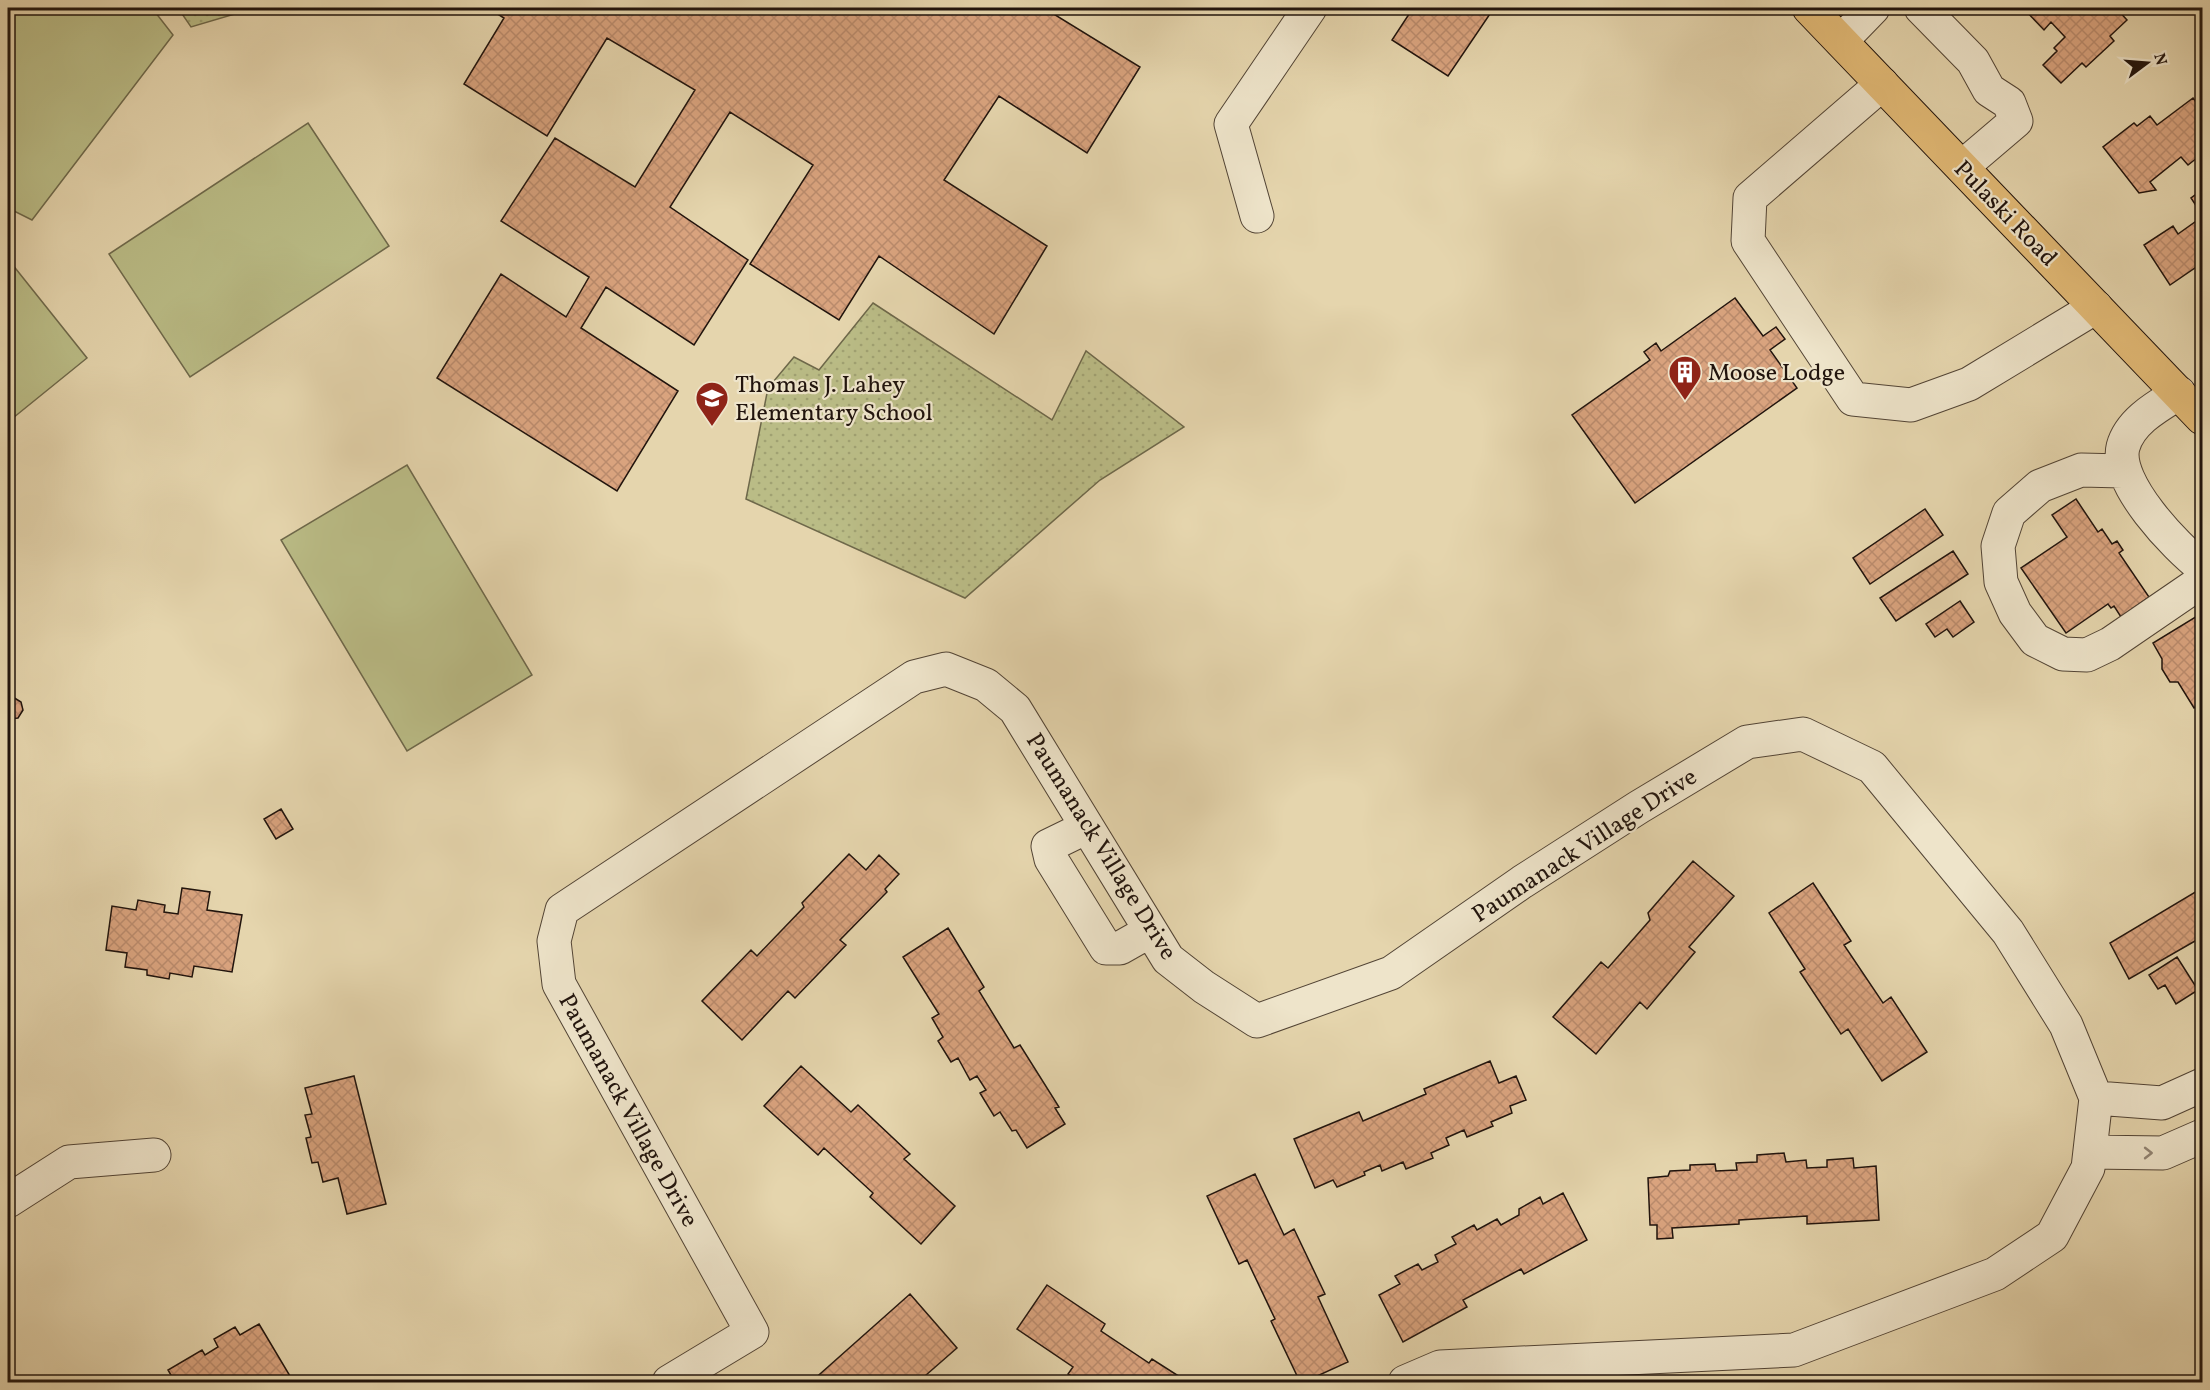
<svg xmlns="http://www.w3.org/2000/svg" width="2210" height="1390" font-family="Vollkorn,serif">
  <defs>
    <pattern id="park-dots" width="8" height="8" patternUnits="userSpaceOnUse" patternTransform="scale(1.5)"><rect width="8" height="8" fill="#babc86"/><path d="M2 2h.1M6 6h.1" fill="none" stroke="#a0a172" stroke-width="1.8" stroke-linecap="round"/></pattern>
    <pattern id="building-cross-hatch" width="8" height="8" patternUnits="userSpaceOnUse" patternTransform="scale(1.5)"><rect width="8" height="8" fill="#d9a37e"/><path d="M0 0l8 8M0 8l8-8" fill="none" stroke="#ba8b6c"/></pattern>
  </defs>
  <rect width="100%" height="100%" fill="#e5d5ad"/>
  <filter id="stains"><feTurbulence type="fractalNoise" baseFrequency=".00333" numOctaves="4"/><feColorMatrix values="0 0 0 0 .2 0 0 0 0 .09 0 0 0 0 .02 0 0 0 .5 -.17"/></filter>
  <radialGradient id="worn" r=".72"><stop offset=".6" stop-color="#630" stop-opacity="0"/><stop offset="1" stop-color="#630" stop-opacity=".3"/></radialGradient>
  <path fill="url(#park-dots)" stroke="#6e684a" stroke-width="1.5" d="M178,8H255L191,27Z
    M873,303L1052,420L1086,351L1184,427L1100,480L965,598L746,499L768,388L794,357L819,370Z"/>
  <path fill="#babc86" stroke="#6e684a" stroke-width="1.5" d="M8,8H152L173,35L32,220L8,208Z
    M308,123L389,246L190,377L109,254Z
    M8,259L87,358L8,422Z
    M407,465L532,675L407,751L281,540Z"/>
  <path fill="url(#building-cross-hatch)" stroke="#21140d" stroke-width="1.5" d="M488,8H1044L1140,67L1087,153L999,96L944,180L1047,246L994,334L879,256L839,320L750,264L813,165L730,112L670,207L748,260L694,345L606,287L581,328L678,391L617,491L437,378L501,274L566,317L589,277L501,221L555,138L635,187L695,90L607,38L547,136L464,84L504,18Z
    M1413,8H1494L1448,76L1392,40Z
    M2011,8H2116L2127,20L2110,36L2114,41L2086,67L2082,63L2061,83L2043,65L2057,51L2054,48L2065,37L2051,22L2044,30L2023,8L2017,13Z
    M2193,98L2202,110V154L2188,165L2181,157L2150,182L2156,190L2139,193L2103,147L2134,123L2137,126L2150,116L2157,125Z
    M2202,190V215L2191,198Z
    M2202,217V263L2170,285L2144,245L2173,226L2178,234Z
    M1735,298L1763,336L1776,327L1785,339L1770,350L1797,388L1635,503L1572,415L1650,360L1644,352L1656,343L1661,351Z
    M2076,499L2098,532L2102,529L2112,544L2117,541L2123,550L2119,553L2149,597L2121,617L2114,606L2111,608L2108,604L2066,633L2021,568L2067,537L2052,515Z
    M1925,509L1943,535L1870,584L1853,558Z
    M1953,551L1968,574L1896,621L1880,598Z
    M1960,601L1974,622L1953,637L1947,629L1935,637L1926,624Z
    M2202,613V703L2194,708L2178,682H2170L2162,669V659L2153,643Z
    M8,697H13L21,702L23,710L18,718L8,719Z
    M281,809L293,829L276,839L264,819Z
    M849,854L866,870L879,855L899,874L885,889L887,892L840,940L846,945L795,998L788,991L742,1040L702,1001L751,950L757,956L804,907L802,903Z
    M1693,861L1734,896L1689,947L1695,952L1647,1009L1640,1002L1596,1054L1553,1017L1601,962L1608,968L1650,920L1648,913Z
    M1813,883L1851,941L1844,945L1883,1003L1891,997L1927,1052L1882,1081L1848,1029L1841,1034L1800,972L1805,969L1769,913Z
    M182,888L210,892L207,910L242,915L232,972L194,966L192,977L170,973L169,979L147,975V970L125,967L127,953L106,950L112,906L136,910L138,900L165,905L164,912L178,914Z
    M2202,888V937L2129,979L2110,943Z
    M948,928L984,987L979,991L1014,1048L1020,1045L1059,1107L1055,1108L1065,1124L1027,1148L1016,1130L1012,1131L1000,1112L994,1116L980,1093L986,1090L977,1076L970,1080L958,1058L951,1062L938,1041L943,1037L932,1018L939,1014L903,957Z
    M2177,957L2198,990L2176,1004L2165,985L2158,989L2149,975Z
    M1490,1061L1499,1083L1516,1076L1526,1100L1510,1106L1512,1113L1491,1122L1493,1126L1467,1137L1464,1130L1446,1138L1449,1145L1431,1153L1433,1158L1406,1169L1403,1162L1382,1171L1380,1165L1364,1172L1365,1175L1337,1187L1333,1180L1315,1188L1294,1139L1359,1112L1363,1121L1426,1094L1424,1089Z
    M801,1066L851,1112L858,1105L910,1154L904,1159L955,1206L921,1244L870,1197L873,1193L824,1148L818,1155L764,1106Z
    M354,1076L386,1204L347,1214L338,1178L323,1182L318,1162L312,1163L306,1138L311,1137L305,1115L312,1114L305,1088Z
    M1784,1153L1786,1162L1806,1160L1807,1168L1827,1167V1160L1853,1158L1854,1168L1876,1166L1879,1220L1807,1224V1216L1739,1220V1224L1672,1228L1673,1238L1657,1239V1225H1650L1648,1178L1668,1176L1670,1171L1690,1170V1165L1715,1164L1716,1171L1737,1170L1736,1163L1757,1162V1155Z
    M1255,1174L1284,1235L1294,1229L1325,1294L1318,1297L1348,1362L1304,1382H1300L1271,1321L1275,1319L1247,1260L1239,1264L1207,1196Z
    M1563,1193L1587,1240L1524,1274L1521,1269L1463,1300L1467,1307L1403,1342L1379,1295L1400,1284L1395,1276L1418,1264L1422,1270L1438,1262L1435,1255L1456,1244L1452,1237L1474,1225L1477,1230L1497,1219L1501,1225L1519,1215V1209L1540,1197L1543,1204Z
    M1047,1285L1105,1324L1101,1331L1149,1363L1152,1359L1188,1382H1081L1068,1374L1073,1367L1017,1329Z
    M910,1294L957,1348L918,1382H811Z
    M259,1324L290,1376L280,1382H175L168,1370L202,1350L205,1355L218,1347L214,1339L235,1327L240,1335Z"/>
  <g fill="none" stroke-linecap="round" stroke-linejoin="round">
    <defs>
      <path id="minor" d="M1921,8L1973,61L1989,90L2009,103L2016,121L1962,167
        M1841,41L1873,8
        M1882,84L1750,198L1748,241L1853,399L1911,405L1969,384L2096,307
        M1257,216L1231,124L1310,8
        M2179,393C2158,406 2130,421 2123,447C2114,483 2176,547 2202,567
        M2123,471L2081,470L2040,486L2009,513L1998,546L2001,582L2015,613L2035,640L2063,654L2087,655L2110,644L2202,581
        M1087,827L1048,846L1051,859L1106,948H1120L1150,931
        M2096,1098L2162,1103L2202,1085
        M2090,1152L2163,1153L2202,1136
        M8,1201L69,1162L154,1155
        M669,1382L752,1332L559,984L554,941L562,910L914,677L946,669L986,685L1015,709L1168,959L1204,987L1257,1021L1391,973L1522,882L1639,807L1747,742L1803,734L1872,767L2008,932L2066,1025L2096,1098L2088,1168L2052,1236L1995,1274L1794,1350L1440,1367L1405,1382"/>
      <path id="major" d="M1809,8L2202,418"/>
    </defs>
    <use href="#minor" stroke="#524435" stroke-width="35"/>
    <use href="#major" stroke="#21140d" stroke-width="35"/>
    <use href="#minor" stroke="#eee4ca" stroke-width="33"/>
    <use href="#major" stroke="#e2ba76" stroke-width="33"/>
  </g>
  <defs><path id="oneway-chevron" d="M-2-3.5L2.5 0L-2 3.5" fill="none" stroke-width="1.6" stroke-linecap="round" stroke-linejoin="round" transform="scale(1.5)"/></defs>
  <use stroke="#928675" href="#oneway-chevron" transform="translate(2148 1153)"/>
  <defs>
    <symbol id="building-pin" viewBox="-11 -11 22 30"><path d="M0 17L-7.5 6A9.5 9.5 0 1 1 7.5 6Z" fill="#8f2418" stroke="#eee4ca"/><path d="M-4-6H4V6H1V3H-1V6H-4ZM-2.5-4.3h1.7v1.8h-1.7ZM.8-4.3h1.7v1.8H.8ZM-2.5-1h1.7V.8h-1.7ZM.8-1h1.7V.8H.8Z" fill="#fff"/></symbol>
    <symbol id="school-pin" viewBox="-11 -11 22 30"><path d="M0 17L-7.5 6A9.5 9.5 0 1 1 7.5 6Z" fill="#8f2418" stroke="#eee4ca"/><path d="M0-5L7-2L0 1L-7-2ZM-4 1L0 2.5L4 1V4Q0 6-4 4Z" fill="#fff"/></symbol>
  </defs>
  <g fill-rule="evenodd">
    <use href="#building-pin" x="1666" y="353" width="38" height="52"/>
    <use href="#school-pin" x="693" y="379" width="38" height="52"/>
  </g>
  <g text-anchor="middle" stroke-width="4.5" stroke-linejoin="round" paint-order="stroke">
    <g font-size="24" fill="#21140d" stroke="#eee4ca">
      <text transform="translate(2006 213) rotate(46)" y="8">Pulaski Road</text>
      <text transform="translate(1584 845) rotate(-33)" y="8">Paumanack Village Drive</text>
      <text transform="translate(1102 846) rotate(58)" y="8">Paumanack Village Drive</text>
      <text transform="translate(629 1110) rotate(61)" y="8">Paumanack Village Drive</text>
    </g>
    <g font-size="24" fill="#21140d" stroke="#eee4ca" text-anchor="start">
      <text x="1708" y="380">Moose Lodge</text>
      <text x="735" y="392">Thomas J. Lahey<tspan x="735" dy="28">Elementary School</tspan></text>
    </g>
  </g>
  <rect width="2210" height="1390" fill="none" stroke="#e5d5ad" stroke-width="30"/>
  <rect x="9" y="9" width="2192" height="1372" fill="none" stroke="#21140d" stroke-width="3"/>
  <rect x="15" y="15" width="2180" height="1360" fill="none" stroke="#21140d" stroke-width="1.5"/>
  <g transform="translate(2147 63) rotate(74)" stroke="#eee4ca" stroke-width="4.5" paint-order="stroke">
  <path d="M0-4.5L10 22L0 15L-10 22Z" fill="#21140d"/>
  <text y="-9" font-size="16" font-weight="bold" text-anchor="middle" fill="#21140d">N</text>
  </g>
  <rect width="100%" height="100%" filter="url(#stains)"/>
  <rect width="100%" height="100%" fill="url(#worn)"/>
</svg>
